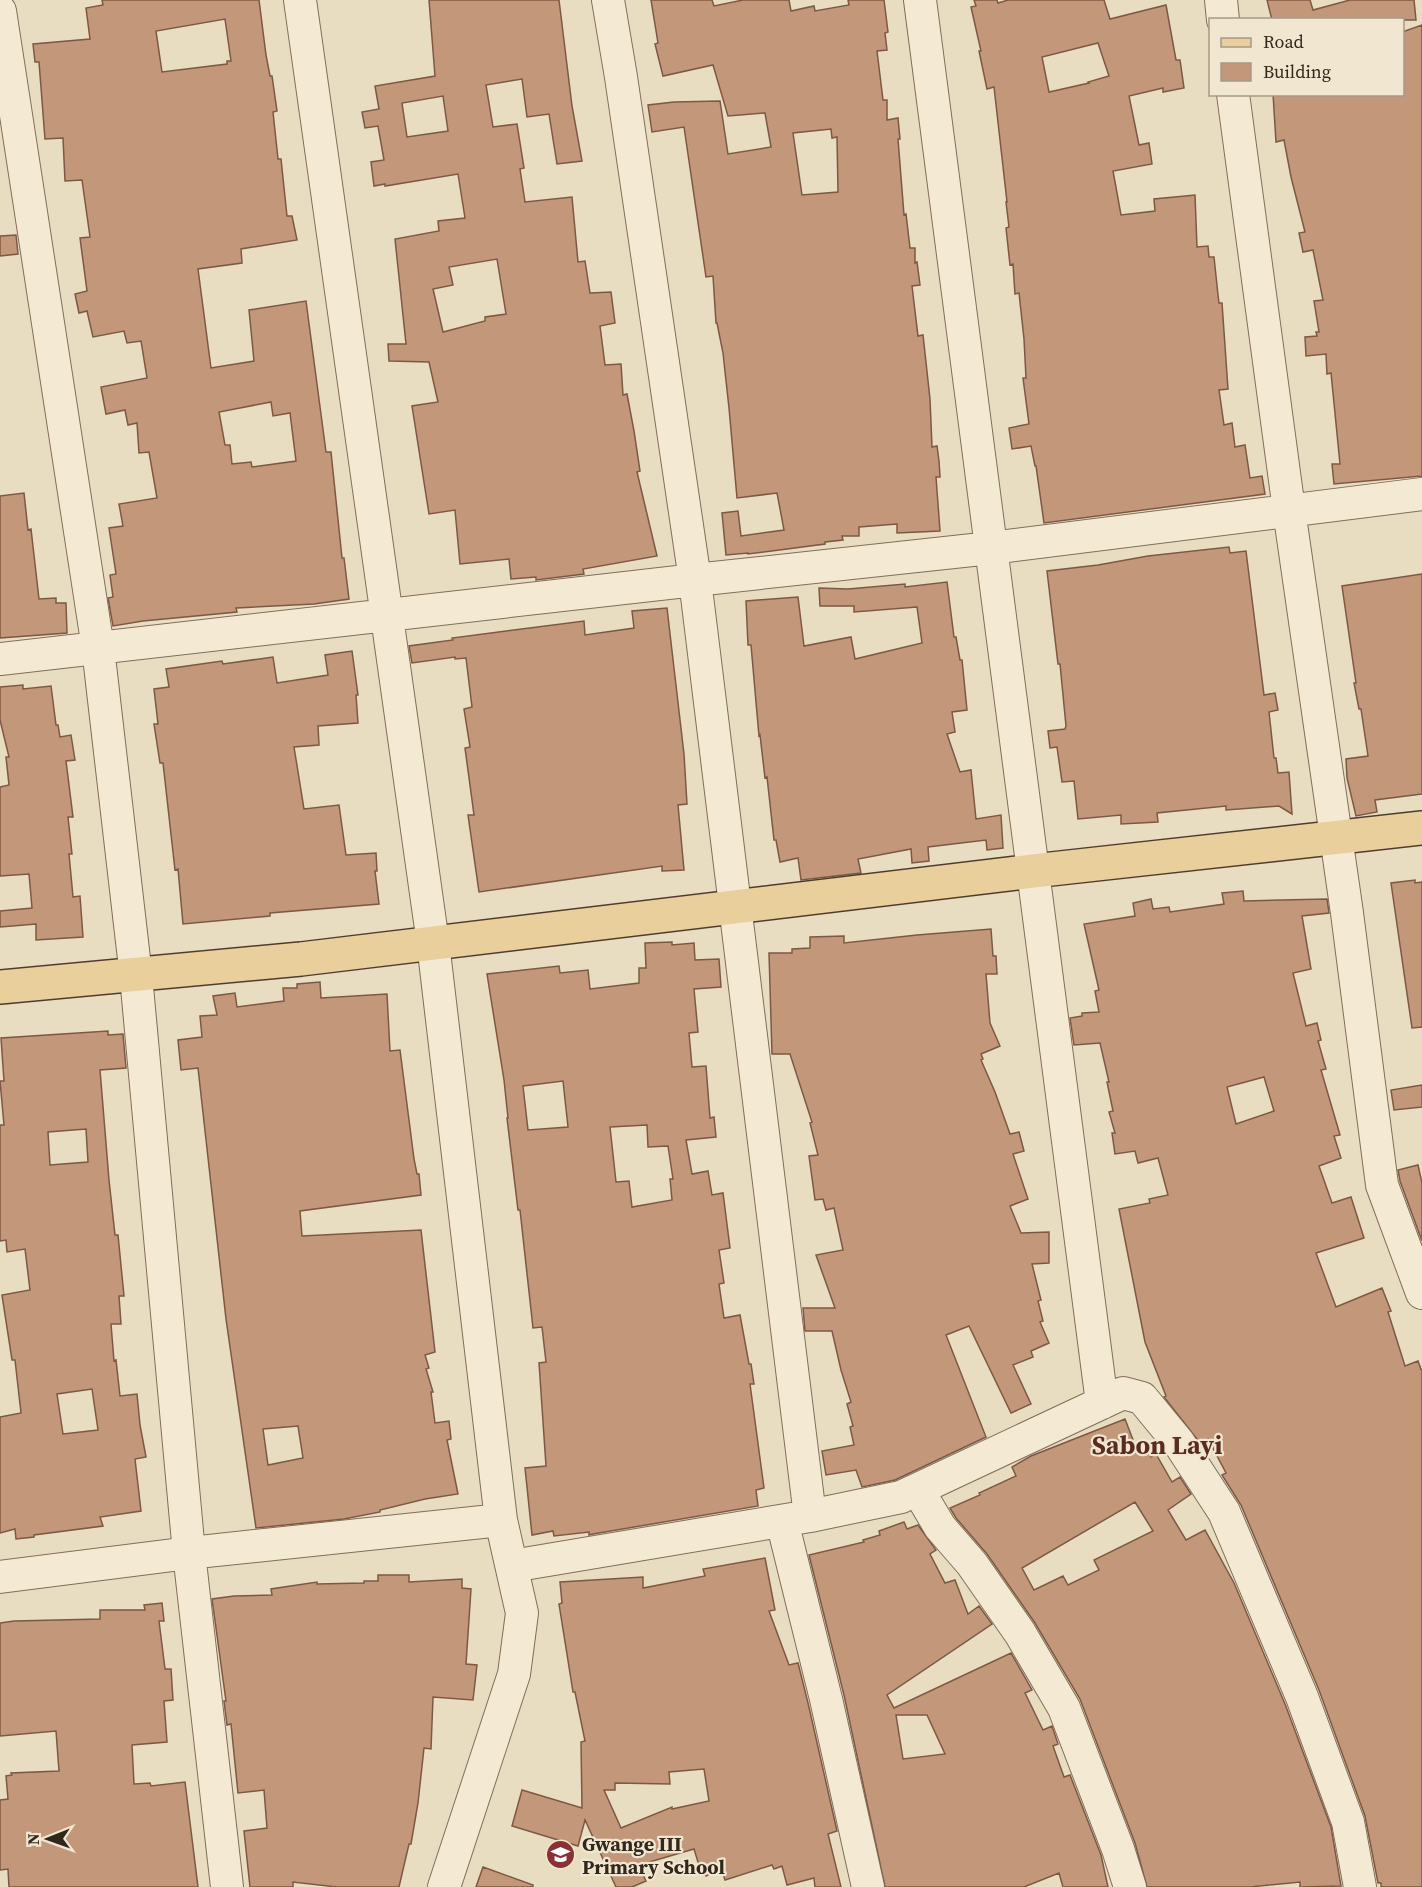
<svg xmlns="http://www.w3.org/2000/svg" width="1422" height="1887" font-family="'Source Serif 4',serif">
  <rect width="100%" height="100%" fill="#e8dcc1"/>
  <path fill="#c3977a" stroke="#7d5943" stroke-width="1.5" fill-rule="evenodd" d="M102,0H259L266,55L270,76H272L277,111L273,112L278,159H281L287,216H292L297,240L241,249L242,263L198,269L211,368L254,361L249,310L306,301L326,452H331L342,558H344L349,599L314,604L236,608L237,612L143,621L113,626L108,598L113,597L110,575L116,574L109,528L123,526L119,504L157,498L149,452L139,453L137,423L128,425L125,410L106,414L101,387L147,378L141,341L127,343L124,331L93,337L87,311L79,313L75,294L87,291L80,238L90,237L82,180L65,181L63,138L45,139L39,62H35L33,44L90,39L86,8L103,5ZM225,19L231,61H227V64L162,72L156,31ZM271,402L273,416L290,413L296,461L252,467L251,462L232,464L230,445H225L219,412Z
    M429,0H559L572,106L582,161L557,164L549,114L527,117L522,79L486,85L493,127L517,124L524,168L520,169L525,202L572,197L578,262L585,261L590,293L611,292L615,323L600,326L605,365L621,364L623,395L627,394L634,431L640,471L637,472L657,556L583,569L584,574L536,580V577L511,579L509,559L460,564L455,510L429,514L412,406L438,402L429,362L389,361L388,344H406L395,239L439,231L438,221L465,218L458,174L385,186V184L374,186L371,162L384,160L378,126L365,128L362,112L379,109L375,86L435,76ZM443,96L448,131L407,137L402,103ZM497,259L506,314L485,317V321L443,332L433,289L453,285L449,267Z
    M651,0H712L714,6L743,0H789L791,11L814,6L815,11L849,5L848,0H884L888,32L885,33L887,50L877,51L883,100H887V120L898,118L900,139H898L904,215L906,214L910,248H915V263L917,262L920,285L912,286L918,336L923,335L930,399L932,447L937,446L939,461L940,477H936L940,531L897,533V524L859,527V536H842L843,540L825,542V544L748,554V553L726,555L722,513L738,511L741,536L784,530L777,493L737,498L729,408L723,353L717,323H716L713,276L706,277L684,127L652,132L648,105L674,102L720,101L728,154L771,147L765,113L728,116L713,65L663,76L655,44L658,43ZM831,129L832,138L837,137L838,192L802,195L793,133Z
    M974,0H997L998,3L1008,0H1104L1110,19L1166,5L1176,60H1180L1184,88L1163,92V88L1129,96L1139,145L1149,143L1152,164L1113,171L1121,215L1155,211L1154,199L1195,195L1197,247L1208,246L1209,257H1214L1218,295L1219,303H1222L1228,389L1219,390L1224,425L1232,423L1235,447L1245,445L1250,478L1262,476L1265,494L1044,523L1036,466H1035L1031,446L1012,449L1009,428L1029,424L1023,378H1026L1024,339L1019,293L1015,294L1013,264L1010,265L1006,228L1009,227L1006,202H1007L994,87L987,89L979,51H981L971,7L976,6ZM1098,43L1109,76L1088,82L1089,83L1049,92L1042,57Z
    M1267,0H1310L1313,10L1350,0H1414L1416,20H1272Z
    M1422,25V476L1334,484L1332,464H1340L1331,373L1327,374L1326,354L1306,356L1305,337L1317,336L1316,332H1319L1314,301L1323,300L1313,250L1303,252L1299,233L1305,232L1291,177L1284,140L1276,142L1273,94H1402V32Z
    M16,235L18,254L0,256V236Z
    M24,493L28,530L31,529L39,599L56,598V603H66L67,633L0,638V496Z
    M1229,547L1230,553L1246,551L1264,695L1275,693L1278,710L1269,712L1274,758H1276L1278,773L1289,772L1292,814L1279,806L1226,810V806L1157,813L1158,822L1121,824V815L1078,819L1074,781L1062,782L1057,747L1050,748L1048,731L1065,729L1066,726L1060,664H1058L1047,571L1098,565L1148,556Z
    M1422,574V794L1375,800L1377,812L1356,816L1347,778L1346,759L1368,756L1361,709H1359L1354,683H1356L1342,586Z
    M947,582L954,637H956L960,660H962L967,710L952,712L955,732L947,734L960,772L971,770L976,819L1001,815L1003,848L987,850L986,840L928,847L929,861L912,863L911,849L858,859L861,873L801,880L798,858L780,862L776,840H774L767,777L765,778L760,735L759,736L751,645H748L746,601L798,597L804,646L851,637L855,659L922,643L917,607L854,612V606H820L819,588L848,589L905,584V587Z
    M667,608L684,754L687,804L678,805L684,870L662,871V866L479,892L468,815H474L465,748L470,747L464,709L472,707L466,658L455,659V657L412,663L409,646L453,640L452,638L584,621L585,635L634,628L632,611Z
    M352,651L358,695H356L358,723L318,726L319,745L294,747L304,809L339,805L346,855L376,853L377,871H375L379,904L270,913V916L183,924L178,869L175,870L163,763H160L154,724H158L154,689L169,687L166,669L222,661L223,664L273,657L277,683L328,675L325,655Z
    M23,685V689L51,686L56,725H58L60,737L71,735L75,760L66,761L73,817H68L72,854H69L73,897L80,896L83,937L36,940V924L0,927V911L32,908L29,874L0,876V787L9,785L6,757H9L0,720V687Z
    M1415,880V883L1422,882V1027L1412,1028L1391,883Z
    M1243,891L1244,901L1327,899L1329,913L1302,916L1311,969L1293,973L1306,1026L1317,1023L1321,1040L1318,1041L1326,1069L1321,1070L1340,1135L1334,1136L1341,1158L1319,1166L1332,1203L1351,1197L1364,1238L1316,1253L1336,1307L1382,1288L1391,1311L1388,1312L1405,1366L1418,1361L1422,1372V1887H1381V1883H1378L1365,1816L1319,1690L1241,1505L1222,1475L1226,1473L1208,1439L1200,1443L1164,1397L1166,1396L1145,1342L1119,1209L1150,1203L1149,1199L1168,1195L1158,1158L1138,1163L1135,1151L1115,1154L1112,1133H1115L1109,1112L1113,1111L1107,1082H1109L1100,1043L1074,1045L1070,1018L1082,1016V1013L1099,1012L1095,991L1099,990L1084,924L1135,916L1133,903L1151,899L1153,909L1169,907L1170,912L1224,904L1222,893ZM1264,1077L1274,1111L1236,1124L1227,1087Z
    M991,929L993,956H996L997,974H986L990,1023L1000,1046L981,1054L983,1059L981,1060L995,1092L1010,1134L1019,1132L1024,1151L1013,1154L1028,1199L1010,1206L1021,1233L1049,1232V1263L1032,1264L1041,1300L1038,1301L1043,1321L1040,1322L1049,1343L1031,1351L1033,1357L1013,1365L1031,1404L1011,1413L969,1326L946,1335L986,1437L895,1480L862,1487L856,1470L826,1475L822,1451L854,1445L850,1427L853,1426L847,1404L851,1402L841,1370L832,1331H805L803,1308H835L816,1255L843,1250L834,1208L826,1210L823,1199L815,1200L809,1156L818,1155L810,1123L812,1122L790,1054H772L769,953H792V949L810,948V937L844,936V943L917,935Z
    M672,942V945L694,943L695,960L719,959L721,987L694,989L698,1032L689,1033L692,1067L706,1066L710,1118L714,1117L716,1137L686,1140L692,1174L708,1171L712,1195L723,1193L730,1248L719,1250L724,1283L719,1284L724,1318L740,1315L749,1364H751L754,1384H750L764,1488L756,1490L758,1506L593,1534L589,1535V1532L554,1536L553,1531L532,1535L525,1468L546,1466L539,1363L546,1362L542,1327L533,1328L520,1210H518L507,1118H508L504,1080L487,974L559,966L560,973L588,970L590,989L639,983V968H646L645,943ZM563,1081L568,1127L528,1130L523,1086ZM647,1125L648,1147L668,1146L673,1179H670L672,1200L632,1207L629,1181L616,1182L610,1127Z
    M320,982L321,998L387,994L390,1051L400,1050L414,1159L417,1174H419L421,1195L300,1211L302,1236L421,1230L435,1352L425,1355L429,1368L426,1369L433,1392H431L435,1423L449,1421L451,1439L447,1440L458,1494L425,1499L380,1510V1512L344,1519L256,1528L226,1319L198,1068L181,1070L178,1040L202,1037L200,1016L217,1015L213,996L235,993L237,1007L284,1001L283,988H297V984ZM298,1426L303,1458L268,1465L263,1429Z
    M108,1031V1035L123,1034L126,1068L100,1070L109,1180L115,1235H118L124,1296H119L121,1324H111L114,1361L116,1360L120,1396L137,1394L140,1425L146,1457L135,1459L141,1511L100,1517L103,1526L34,1535V1537L16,1539L15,1529L0,1533V1417L21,1413L15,1360H12L2,1295L30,1290L25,1249L7,1252L6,1240L0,1241V1125H4L0,1081H4L1,1038ZM86,1129L88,1162L50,1165L48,1132ZM92,1389L98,1430L63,1434L57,1394Z
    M1422,1085V1107L1394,1110L1391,1090Z
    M1418,1165L1422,1183V1241L1400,1181L1398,1170Z
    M1125,1419L1135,1445L1141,1441L1151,1457L1156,1454L1172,1482L1180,1477L1191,1494L1168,1510L1186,1540L1205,1530L1234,1583L1285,1704L1331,1827L1341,1886L1300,1887V1882L1250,1887H1147L1135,1843L1080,1699L1035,1623L987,1554L956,1518L950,1508L980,1495L979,1493L1016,1476L1012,1467L1031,1456ZM1135,1502L1153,1531L1094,1560L1099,1570L1068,1585L1063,1576L1034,1590L1022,1568Z
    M904,1522L907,1529L918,1525L936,1550L930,1554L945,1583L955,1580L968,1614L979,1606L992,1624L887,1695L894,1708L1011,1653L1032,1690L1025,1693L1043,1730L1052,1726L1058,1744L1053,1746L1064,1777L1070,1775L1101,1855L1108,1887H1063L1059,1873L1024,1887H885L844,1695L809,1555L864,1542L863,1540L880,1535L879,1531ZM896,1715H927L945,1754L903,1759Z
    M765,1558L775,1610L769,1611L789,1665L798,1663L808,1703L837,1831L828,1834L841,1887H815L814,1878L787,1885L782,1866L774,1869L772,1865L725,1880L721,1868L706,1876L698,1862L694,1849L639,1865L646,1881L632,1887H616L585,1820L578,1846L512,1826L522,1790L582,1808L581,1742L585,1741L575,1692H573L559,1604L562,1603L560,1582L643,1577V1588L705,1576L703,1569ZM704,1769L709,1801L672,1809V1807L621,1828L604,1790H615V1783L670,1784L669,1772Z
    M378,1575H409V1582L462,1579V1588L471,1589L466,1664L477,1665L473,1700L433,1697L431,1749L424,1748L418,1803L411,1844H409L399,1887H337L293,1882V1887H250L244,1831L267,1828L264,1790L238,1793L231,1724L227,1725L224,1701H226L212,1599L234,1596L272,1595L271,1589L317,1582V1584L364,1583V1581H378Z
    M162,1603L164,1621H159L165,1669H171L173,1700L164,1701L167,1742L132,1745L134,1784L150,1783L151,1786L185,1782L198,1887H9L8,1869L0,1870V1800L8,1799L6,1776L12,1775L11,1773L59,1771L56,1731L0,1736V1623L14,1621L100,1619V1610H145L144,1605Z
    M483,1867L533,1885V1887H476Z"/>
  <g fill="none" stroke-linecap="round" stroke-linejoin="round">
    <defs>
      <path id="minor" d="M300,0L433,943L501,1520L522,1613L514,1674L444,1887
        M608,0L621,77L695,580L810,1516
        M920,0L1102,1403
        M1221,0L1223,20
        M0,11L98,648L136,976L189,1553L227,1887
        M1233,94L1289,510L1347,913L1382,1185L1422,1293
        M0,659L695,580L991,548L1422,494
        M918,1490L940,1527L972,1564L1020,1633L1064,1708L1118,1849L1130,1887
        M782,1521L826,1699L868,1887
        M512,1566L810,1516L901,1497L1123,1393L1142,1398L1179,1443L1224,1512L1302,1697L1348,1822L1360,1887
        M0,1577L189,1553L501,1520"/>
      <path id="major" d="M0,987L301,959L1033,871L1422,828"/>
    </defs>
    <use href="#minor" stroke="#806e5a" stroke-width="34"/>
    <use href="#major" stroke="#4e3d2e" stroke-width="36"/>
    <use href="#minor" stroke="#f4ead3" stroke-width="32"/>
    <use href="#major" stroke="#e9cf9c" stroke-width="33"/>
  </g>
  <defs>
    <symbol id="school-disc" viewBox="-11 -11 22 22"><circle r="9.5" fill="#893133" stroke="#f1e7d0"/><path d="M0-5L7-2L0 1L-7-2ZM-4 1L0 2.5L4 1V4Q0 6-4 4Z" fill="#fff"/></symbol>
  </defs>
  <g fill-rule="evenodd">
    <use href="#school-disc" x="544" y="1838" width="33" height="33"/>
  </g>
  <g text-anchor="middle" stroke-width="4.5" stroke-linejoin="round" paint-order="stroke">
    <g font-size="20" font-weight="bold" fill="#31271d" stroke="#f1e7d0" text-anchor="start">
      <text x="582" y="1851">Gwange III<tspan x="582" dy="23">Primary School</tspan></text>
    </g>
    <g font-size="26" font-weight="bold" fill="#592c21" stroke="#f1e7d0">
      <text x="1157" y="1454">Sabon Layi</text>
    </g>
  </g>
  <rect x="1209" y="18" width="195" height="78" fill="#f1e7d0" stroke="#a49a88" stroke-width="1.5"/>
  <rect x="1221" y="38" width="30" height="9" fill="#e9cf9c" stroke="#a49a88" stroke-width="1.5"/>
  <text x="1263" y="48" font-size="18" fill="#31271d">Road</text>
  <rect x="1221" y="63" width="30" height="18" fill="#c3977a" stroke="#a49a88" stroke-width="1.5"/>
  <text x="1263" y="78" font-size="18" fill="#31271d">Building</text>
  <g transform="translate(48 1839) rotate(269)" stroke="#f1e7d0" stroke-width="4.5" paint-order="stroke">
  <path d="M0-4.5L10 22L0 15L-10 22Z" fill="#31271d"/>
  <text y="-9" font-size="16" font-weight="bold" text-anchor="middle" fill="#31271d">N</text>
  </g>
</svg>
